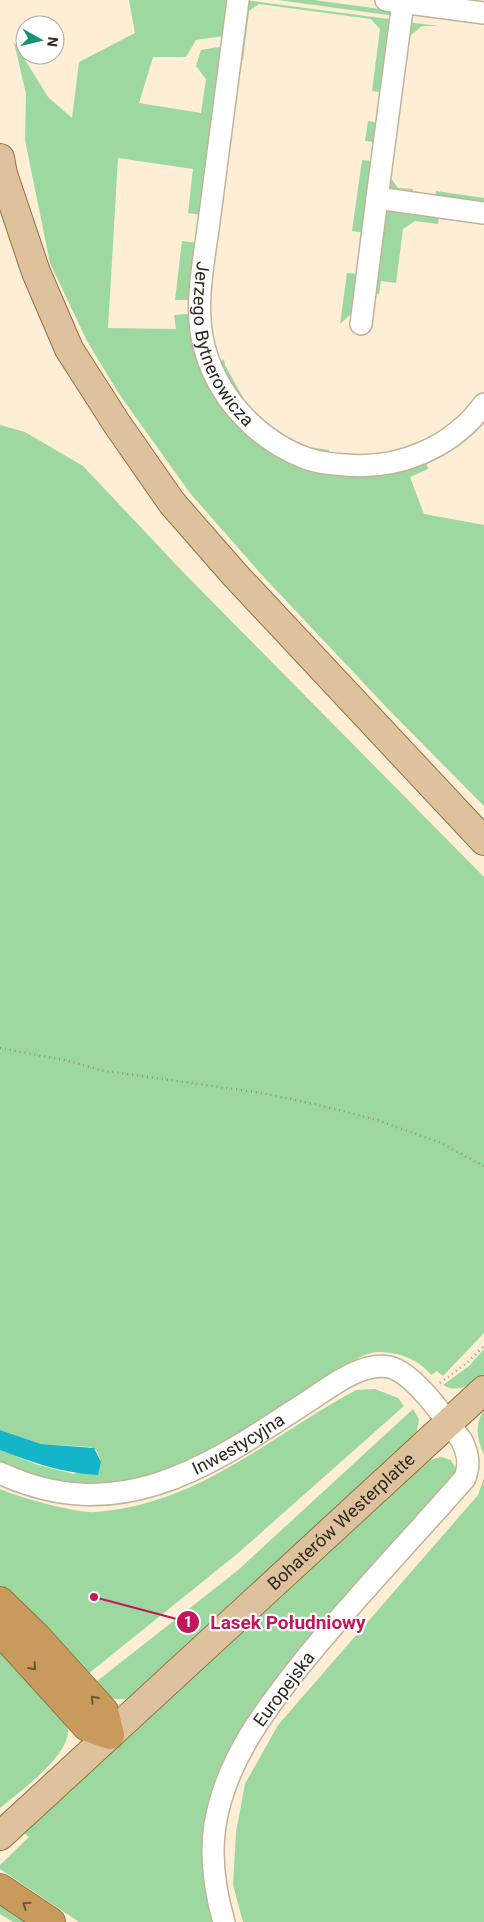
<svg xmlns="http://www.w3.org/2000/svg" width="484" height="1922" font-family="Roboto,sans-serif">
  <rect width="100%" height="100%" fill="#fdeed5"/>
  <path fill="#9cd89f" d="M129,0H233L224,36L196,40L186,57H153L139,103L201,113L206,79L196,66L201,50L225,46L202,215L188,213L193,169L118,158L108,328L176,329L174,315L189,314L197,354L290,458L425,459L428,469L410,477L424,514L484,525V806L389,710L261,574L190,493L119,394L87,341L50,263L25,140L26,94L14,42L48,97L72,118L79,62L135,33Z
    M245,0L396,20L386,93L372,91L380,29L371,19L259,4L249,11L243,60L236,59Z
    M278,0H314L387,10L395,16Z
    M407,22L438,26H422L410,36L390,177L398,188L413,189L412,198L393,193L388,187Z
    M368,121L380,123L375,142L365,141Z
    M362,160L373,161L367,233L352,231Z
    M436,191L484,198V207L435,197Z
    M386,207L440,212L438,224L415,221L403,229L396,283L381,281L379,294L370,293Z
    M182,241L198,243L193,300H175Z
    M347,273L358,274L353,312L340,324Z
    M224,359L225,365L252,414L302,446L329,450V458L320,456L256,423L217,364Z
    M0,425L25,432L83,466L182,571L484,877V1333L443,1376L437,1371L431,1375C419,1359 398,1352 377,1352C353,1353 306,1395 283,1409C234,1439 173,1476 115,1485C74,1490 38,1476 0,1464V1450L38,1465L74,1474L100,1459L97,1451L91,1447L41,1444L0,1430Z
    M484,1349V1374C473,1384 458,1394 443,1385L469,1366Z
    M375,1389L398,1398L404,1406L237,1554L83,1678L0,1590V1489C18,1497 78,1514 96,1512C199,1504 269,1437 356,1390Z
    M413,1409L419,1419L416,1436L135,1695C118,1705 105,1696 92,1685L237,1571Z
    M484,1410V1455C477,1439 474,1425 484,1410Z
    M441,1457L451,1460L456,1469L455,1476L230,1751L214,1922H79L0,1869V1865L29,1837L24,1833L430,1460Z
    M484,1478V1922H243L233,1885L236,1832L245,1784L278,1725L478,1495Z
    M0,1642L67,1725C76,1752 19,1792 0,1808Z
    M0,1902L30,1922H13L0,1914Z"/>
  <path fill="#14b4c9" d="M0,1430L41,1444L94,1448L101,1462L98,1475C63,1473 33,1463 0,1450Z"/>
  <g fill="none" stroke-linecap="round" stroke-linejoin="round">
    <defs>
      <g id="minor">
        <path id="s1" d="M238,0C229,71 219,143 210,214C205,256 194,301 203,342C215,395 257,441 308,459C319,463 333,464 345,465C398,470 452,448 484,404"/>
        <path d="M386,0L484,13"/>
        <path d="M403,2L377,198L484,213"/>
        <path d="M361,324L377,198"/>
        <path id="s2" d="M0,1473C123,1530 213,1463 313,1398C334,1384 363,1362 389,1367C414,1372 447,1421 462,1441C468,1454 470,1464 465,1478C411,1540 354,1599 302,1663C264,1711 225,1762 215,1825C210,1857 215,1891 224,1922"/>
      </g>
      <g id="major">
        <path d="M0,158L3,174L36,272L69,349L117,424L172,503L235,575L484,841"/>
        <path id="s3" d="M0,1836L484,1390"/>
      </g>
      <path id="highway" d="M0,1601L37,1637L104,1711L110,1735
        M0,1631L87,1727L110,1735
        M0,1888L51,1922"/>
    </defs>
    <use href="#minor" stroke="#c1b39b" stroke-width="24"/>
    <use href="#major" stroke="#927247" stroke-width="30"/>
    <use href="#highway" stroke="#927247" stroke-width="30"/>
    <path stroke="#9b917f" stroke-width="2.5" stroke-dasharray="1 4" stroke-linecap="butt" d="M0,1048L69,1061L99,1070L262,1093L327,1107L377,1120L441,1143L484,1166
      M440,1383L468,1362L484,1346"/>
    <use href="#minor" stroke="#fff" stroke-width="21"/>
    <use href="#major" stroke="#dec29d" stroke-width="28"/>
    <use href="#highway" stroke="#c89a5c" stroke-width="28"/>
  </g>
  <defs><path id="oneway-chevron" d="M-2-3.5L2.5 0L-2 3.5" fill="none" stroke-width="1.6" stroke-linecap="round" stroke-linejoin="round" transform="scale(1.25)"/></defs>
  <g stroke="#6c5637">
    <use href="#oneway-chevron" transform="translate(33 1667) rotate(48)"/>
    <use href="#oneway-chevron" transform="translate(94 1699) rotate(-132)"/>
    <use href="#oneway-chevron" transform="translate(26 1905) rotate(-146)"/>
  </g>
  <g text-anchor="middle" stroke-width="4.5" stroke-linejoin="round" paint-order="stroke">
    <g font-size="18" fill="#2e281f" stroke="#fff">
      <text dy="6" stroke="none"><textPath href="#s1" startOffset="352">Jerzego Bytnerowicza</textPath></text>
      <text dy="6" stroke="none"><textPath href="#s2" startOffset="252">Inwestycyjna</textPath></text>
      <text dy="6" stroke="none"><textPath href="#s3" startOffset="464">Bohaterów Westerplatte</textPath></text>
      <text transform="translate(284 1689) rotate(-53)" y="6">Europejska</text>
    </g>
  </g>
  <path fill="none" stroke="#c2185b" stroke-width="2" d="M94 1597L188 1622"/>
  <g fill="#c2185b" stroke="#fff" stroke-width="2">
    <circle cx="94" cy="1597" r="5"/>
    <circle cx="188" cy="1622" r="12"/>
  </g>
  <g font-size="15" text-anchor="middle" font-weight="bold" fill="#fff">
    <text x="188" y="1627">1</text>
  </g>
  <g font-size="19" text-anchor="middle" font-weight="bold" fill="#c2185b" stroke="#fff" stroke-width="4.5" stroke-linejoin="round" paint-order="stroke">
    <text x="288" y="1629">Lasek Południowy</text>
  </g>
  <g transform="translate(40 40) rotate(98)"><circle r="24" fill="#ffffff" stroke="#aba9a5"/>
  <path d="M0-4L9 19L0 12L-9 19Z" fill="#1a9074"/>
  <text y="-8" font-size="14" font-weight="bold" text-anchor="middle" fill="#2e281f">N</text>
  </g>
</svg>
